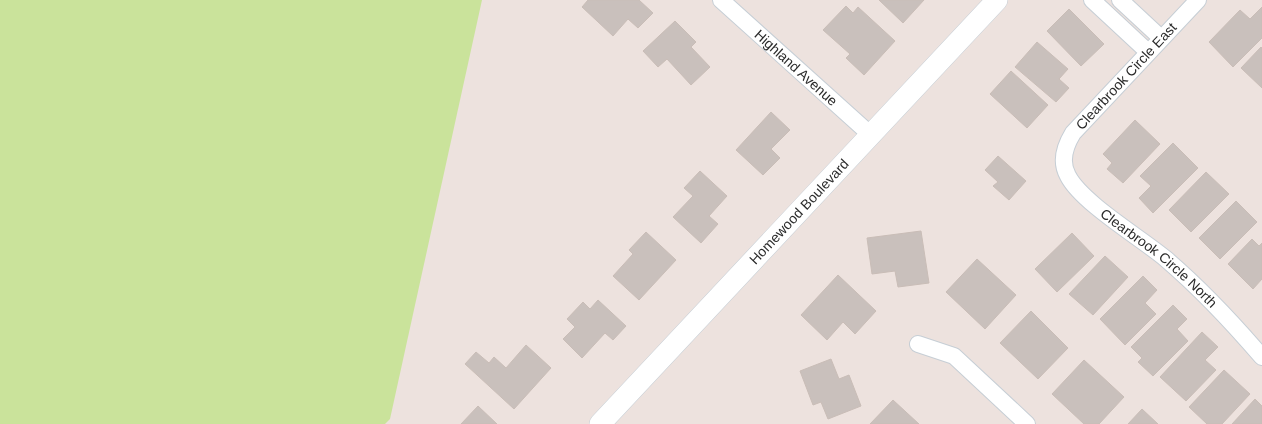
<svg xmlns="http://www.w3.org/2000/svg" width="1262" height="424" font-family="Helvetica,sans-serif">
  <rect width="100%" height="100%" fill="#ede2de"/>
  <path fill="#cae39b" d="M0,0H482L390,419L385,424H0Z"/>
  <path fill="#c9c0bc" stroke="#c9bdb7" d="M588,0H639L653,13L638,28L628,19L613,36L582,7Z
    M879,0H924L903,23Z
    M846,6L853,13L858,7L895,41L864,75L846,58L850,54L823,30Z
    M1262,7V38L1233,67L1209,42L1240,10L1250,19Z
    M1069,9L1104,44L1081,66L1047,31Z
    M675,21L696,42L691,47L710,67L691,85L667,59L658,67L643,51Z
    M1037,42L1068,69L1059,79L1069,88L1056,102L1015,67Z
    M1261,47L1262,48V88L1241,68Z
    M1011,71L1048,105L1027,128L990,94Z
    M771,112L790,130L771,149L780,158L763,175L736,150Z
    M1135,120L1160,144L1123,183L1107,169L1112,163L1103,154Z
    M1173,143L1198,168L1153,213L1139,198L1151,186L1140,176Z
    M998,156L1026,181L1009,200L993,186L998,182L985,170Z
    M700,171L727,196L709,216L718,224L701,243L673,217L693,196L684,188Z
    M1206,172L1229,194L1191,232L1169,210Z
    M1236,201L1257,222L1220,259L1199,238Z
    M921,231L929,283L898,287L895,271L872,274L867,238Z
    M646,232L676,260L639,300L613,276L633,254L629,250Z
    M1072,233L1094,256L1057,292L1035,269Z
    M1252,239L1259,246L1262,243V279L1253,289L1228,264Z
    M1105,256L1128,277L1093,315L1069,294Z
    M977,259L1016,295L985,329L946,292Z
    M838,275L876,311L855,334L843,322L827,340L801,315Z
    M1143,276L1157,290L1145,303L1156,314L1125,345L1100,319Z
    M598,300L626,326L613,340L605,333L582,358L563,339L575,327L567,319L583,302L590,309Z
    M1173,305L1187,319L1177,329L1188,341L1153,376L1138,362L1142,358L1131,347Z
    M1031,311L1068,348L1038,379L1000,343Z
    M1202,332L1218,347L1205,360L1216,370L1186,401L1160,377Z
    M526,345L551,368L514,409L465,364L476,352L489,363L494,357L506,368Z
    M831,359L839,379L849,375L861,406L828,419L821,402L813,405L800,371Z
    M1084,360L1124,397L1099,424H1084L1052,394Z
    M1224,370L1250,394L1222,424H1207L1189,407Z
    M1255,399L1262,406V424H1232Z
    M893,400L919,424H870Z
    M478,406L497,424H461Z
    M1142,409L1158,424H1128Z"/>
  <g fill="none" stroke-linecap="round" stroke-linejoin="round">
    <defs>
      <g id="minor">
        <path id="s1" d="M721,0L872,136"/>
        <path d="M1092,0L1148,52"/>
        <path d="M1120,0L1161,38"/>
        <path id="s2" d="M1198,0L1073,133C1065,146 1060,162 1068,176C1082,203 1141,238 1166,259C1201,289 1232,322 1262,357"/>
        <path d="M918,344L954,356L1027,424"/>
      </g>
      <g id="tertiary">
        <path id="s3" d="M600,424L997,0"/>
      </g>
    </defs>
    <use href="#minor" stroke="#c6ced5" stroke-width="18"/>
    <use href="#tertiary" stroke="#c6ced5" stroke-width="22"/>
    <use href="#minor" stroke="#fff" stroke-width="16"/>
    <use href="#tertiary" stroke="#fff" stroke-width="21"/>
  </g>
  <g text-anchor="middle" stroke-width="4" stroke-linejoin="round" paint-order="stroke">
    <g font-size="14" fill="#2b2b2b" stroke="#fff">
      <text dy="5" stroke="none"><textPath href="#s1" startOffset="101">Highland Avenue</textPath></text>
      <text transform="translate(1126 76) rotate(-47)" y="5">Clearbrook Circle East</text>
      <text dy="5" stroke="none"><textPath href="#s3" startOffset="291">Homewood Boulevard</textPath></text>
      <text dy="5" stroke="none"><textPath href="#s2" startOffset="351">Clearbrook Circle North</textPath></text>
    </g>
  </g>
</svg>
